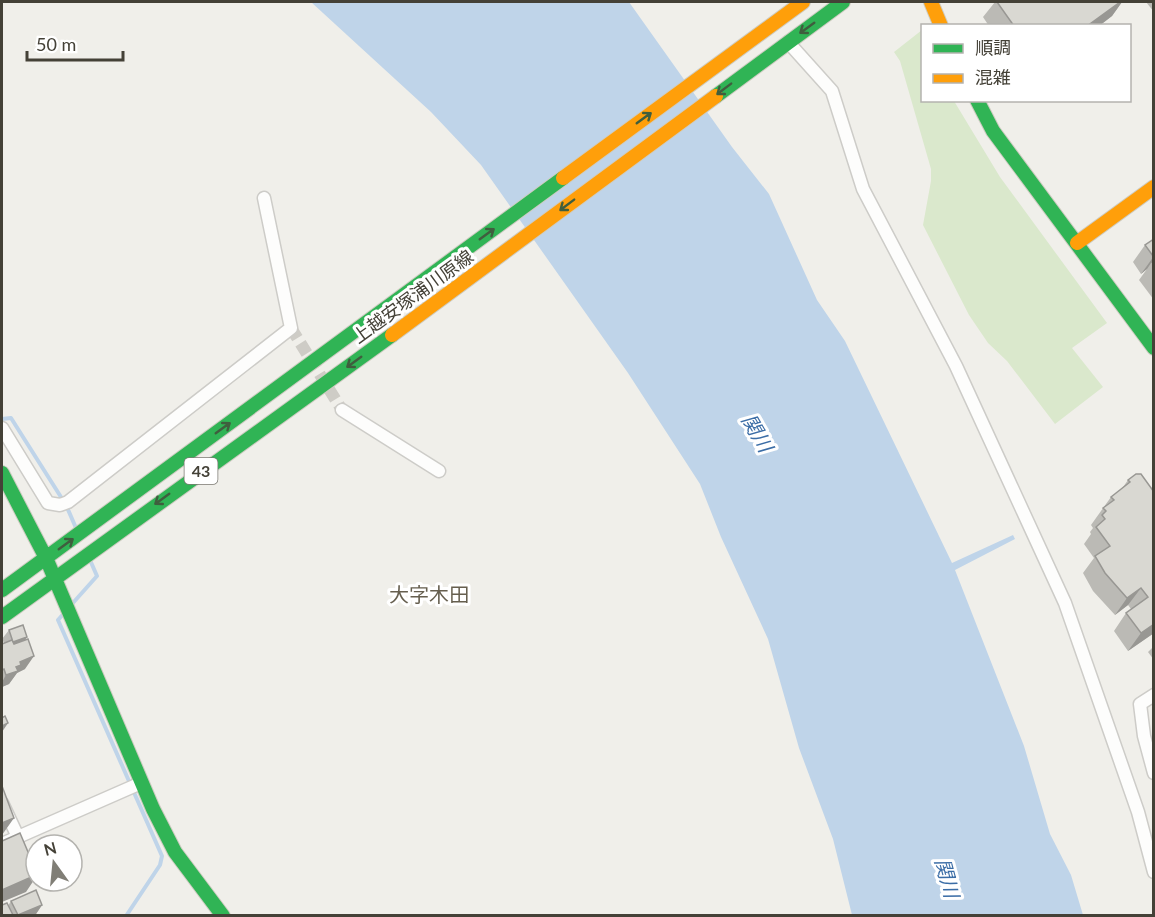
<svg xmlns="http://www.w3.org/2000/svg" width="1155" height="917" font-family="Lato,'Noto Sans JP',sans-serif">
  <rect width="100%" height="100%" fill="#f0efea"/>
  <path fill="#dae8cc" d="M922,30V100L954,101L1000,177L1107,323L1072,348L1103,387L1055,424L1007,361L988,343L969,315L923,225L931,181V169L900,61L894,52Z"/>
  <path fill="#bfd4e9" d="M311,2H629L732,147L769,194L817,300L845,341L952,563L1013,535L1015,539L955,570L1024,746L1050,834L1071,875L1083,915H852L833,839L799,748L768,639L721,537L700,484L628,373L481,165L431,112Z"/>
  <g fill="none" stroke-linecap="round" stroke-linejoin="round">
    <path stroke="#bfd4e9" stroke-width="4" d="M2,419L11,418L66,505L76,528
      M72,604L97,576L90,560
      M65,612L58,620L162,856L160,865L126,916"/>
    <path stroke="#ceccc6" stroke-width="12" stroke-dasharray="12 6" stroke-linecap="butt" d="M291,328L342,410"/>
    <defs>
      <path id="street" d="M788,42L832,91L863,189L956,366L1065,603L1138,812L1154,872
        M342,410L439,471
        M2,428L48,503L60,505L68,502L291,328L264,198
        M1154,695L1140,704L1144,736L1154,773
        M2,803L18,837
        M2,844L141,783"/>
      <path id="fast" d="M716,96L843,2
        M977,100L993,131L1154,348
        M2,473L46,558L153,809L175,852L223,916
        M2,590L563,178
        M2,617L392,335"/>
      <path id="slow" d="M931,2L941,26
        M563,178L803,2
        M1077,243L1154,187
        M392,335L716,96"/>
    </defs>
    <use href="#street" stroke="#cdccc8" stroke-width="15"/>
    <use href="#fast" stroke="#ceccc1" stroke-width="16"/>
    <use href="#slow" stroke="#ceccc1" stroke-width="16"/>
    <use href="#street" stroke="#fdfdfc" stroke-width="12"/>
    <use href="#fast" stroke="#30b455" stroke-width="14"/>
    <use href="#slow" stroke="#ff9f0a" stroke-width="14"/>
  </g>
  <path fill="#bbbab5" d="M995,2H1122L1112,16L1099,26H989L983,17Z
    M1146,2H1154V12Z
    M1154,239V300L1139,280L1147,269L1141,274L1133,262L1145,245Z
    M1128,480L1154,492V633L1128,651L1114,631L1126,613L1131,609L1128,605L1115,615L1093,591L1083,573L1094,558L1084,544L1091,534L1090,532L1093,528L1091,525L1111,497L1121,490Z
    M9,630L25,640V669L17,673L9,684L2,687V644L4,643L2,639Z
    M1154,646V660L1148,652Z
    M11,901L42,905L36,914L33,915H2Z"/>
  <path fill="#989793" d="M1120,2H1122L1112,16L1099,26H1087Z
    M1154,256V262L1151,263L1147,269L1141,274Z
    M1141,588L1128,605L1115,615L1127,598Z
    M1154,624V633L1128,651L1141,633Z
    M27,637L21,646L6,651L13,642Z
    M34,656L25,669L17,673L9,684L2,687V682L6,675L20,662Z
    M8,723L2,732V726Z
    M14,818L2,835V823Z
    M36,875V877L26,892L2,902V890Z
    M42,905L36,914L33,915H19Z"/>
  <path fill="#d9d8d2" stroke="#989793" stroke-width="1.5" d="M997,2H1120L1087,26H1014Z
    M1154,239V256H1153L1145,245Z
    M1136,474H1141L1154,492V624L1141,633L1126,613L1148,597L1141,588L1127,598L1105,573L1095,556L1110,546L1096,527L1105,519L1102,515L1106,511L1103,508L1114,500L1111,497L1130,482L1128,480Z
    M23,625L27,637L13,642L9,630Z
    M28,639L34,656L20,662L21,665L16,667L18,671L6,675L4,669L2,670V644L12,640L14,644Z
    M5,716L8,723L2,726V718Z
    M2,786L14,818L2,823Z
    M20,833L36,871V875L2,890V841Z
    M36,890L42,905L18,915L11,901Z
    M7,903L13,915H2V905Z"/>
  <defs><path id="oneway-shaft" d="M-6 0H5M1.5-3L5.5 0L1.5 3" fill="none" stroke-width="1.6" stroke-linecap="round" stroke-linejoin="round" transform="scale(1.5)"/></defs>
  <g stroke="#3f5e3e">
    <use href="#oneway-shaft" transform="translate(807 28) rotate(144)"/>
    <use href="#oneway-shaft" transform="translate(724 89) rotate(143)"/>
    <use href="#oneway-shaft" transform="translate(644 118) rotate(-36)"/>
    <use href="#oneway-shaft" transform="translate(567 205) rotate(143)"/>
    <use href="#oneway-shaft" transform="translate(487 234) rotate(-36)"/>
    <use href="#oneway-shaft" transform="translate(354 362) rotate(144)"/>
    <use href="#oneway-shaft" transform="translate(223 428) rotate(-36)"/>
    <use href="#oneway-shaft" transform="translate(162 499) rotate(144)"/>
    <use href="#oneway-shaft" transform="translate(66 544) rotate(-36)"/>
  </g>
  <g text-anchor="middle" stroke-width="6" stroke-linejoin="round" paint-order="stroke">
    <rect fill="#fff" stroke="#7c7a73" stroke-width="1.5" x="184.5" y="458" width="33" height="26" rx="4.5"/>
    <g font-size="16" font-weight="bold" fill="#444137">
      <text x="201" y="477">43</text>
    </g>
    <g font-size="18" fill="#444137" stroke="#fff">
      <text transform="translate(413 297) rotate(-36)" y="6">上越安塚浦川原線</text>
    </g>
    <g font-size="20" font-style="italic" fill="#3b6da6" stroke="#fff">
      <text transform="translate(757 433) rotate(60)" y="7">関川</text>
      <text transform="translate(947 878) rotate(75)" y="7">関川</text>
    </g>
    <g font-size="20" fill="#665f4f" stroke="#fff">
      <text x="429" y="602">大字木田</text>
    </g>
  </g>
  <rect width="1155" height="917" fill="none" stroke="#444137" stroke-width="6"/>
  <rect x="921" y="24" width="210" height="78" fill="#ffffff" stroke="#b4b3af" stroke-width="1.5"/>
  <rect x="933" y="44" width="30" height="9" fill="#30b455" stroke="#b4b3af" stroke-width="1.5"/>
  <text x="975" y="54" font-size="18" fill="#444137">順調</text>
  <rect x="933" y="74" width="30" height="9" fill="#ff9f0a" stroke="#b4b3af" stroke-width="1.5"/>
  <text x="975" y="84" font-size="18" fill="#444137">混雑</text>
  <g transform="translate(54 863) rotate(345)"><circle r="28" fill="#ffffff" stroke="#b4b3af" stroke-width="1.5"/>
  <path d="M0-4.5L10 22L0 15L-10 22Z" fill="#807e76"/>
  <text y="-9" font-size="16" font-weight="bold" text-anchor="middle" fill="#444137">N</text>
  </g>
  <path d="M27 51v9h96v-9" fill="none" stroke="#444137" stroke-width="3"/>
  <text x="36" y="51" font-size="18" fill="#444137" stroke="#ffffff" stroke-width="4.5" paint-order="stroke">50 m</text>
</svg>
